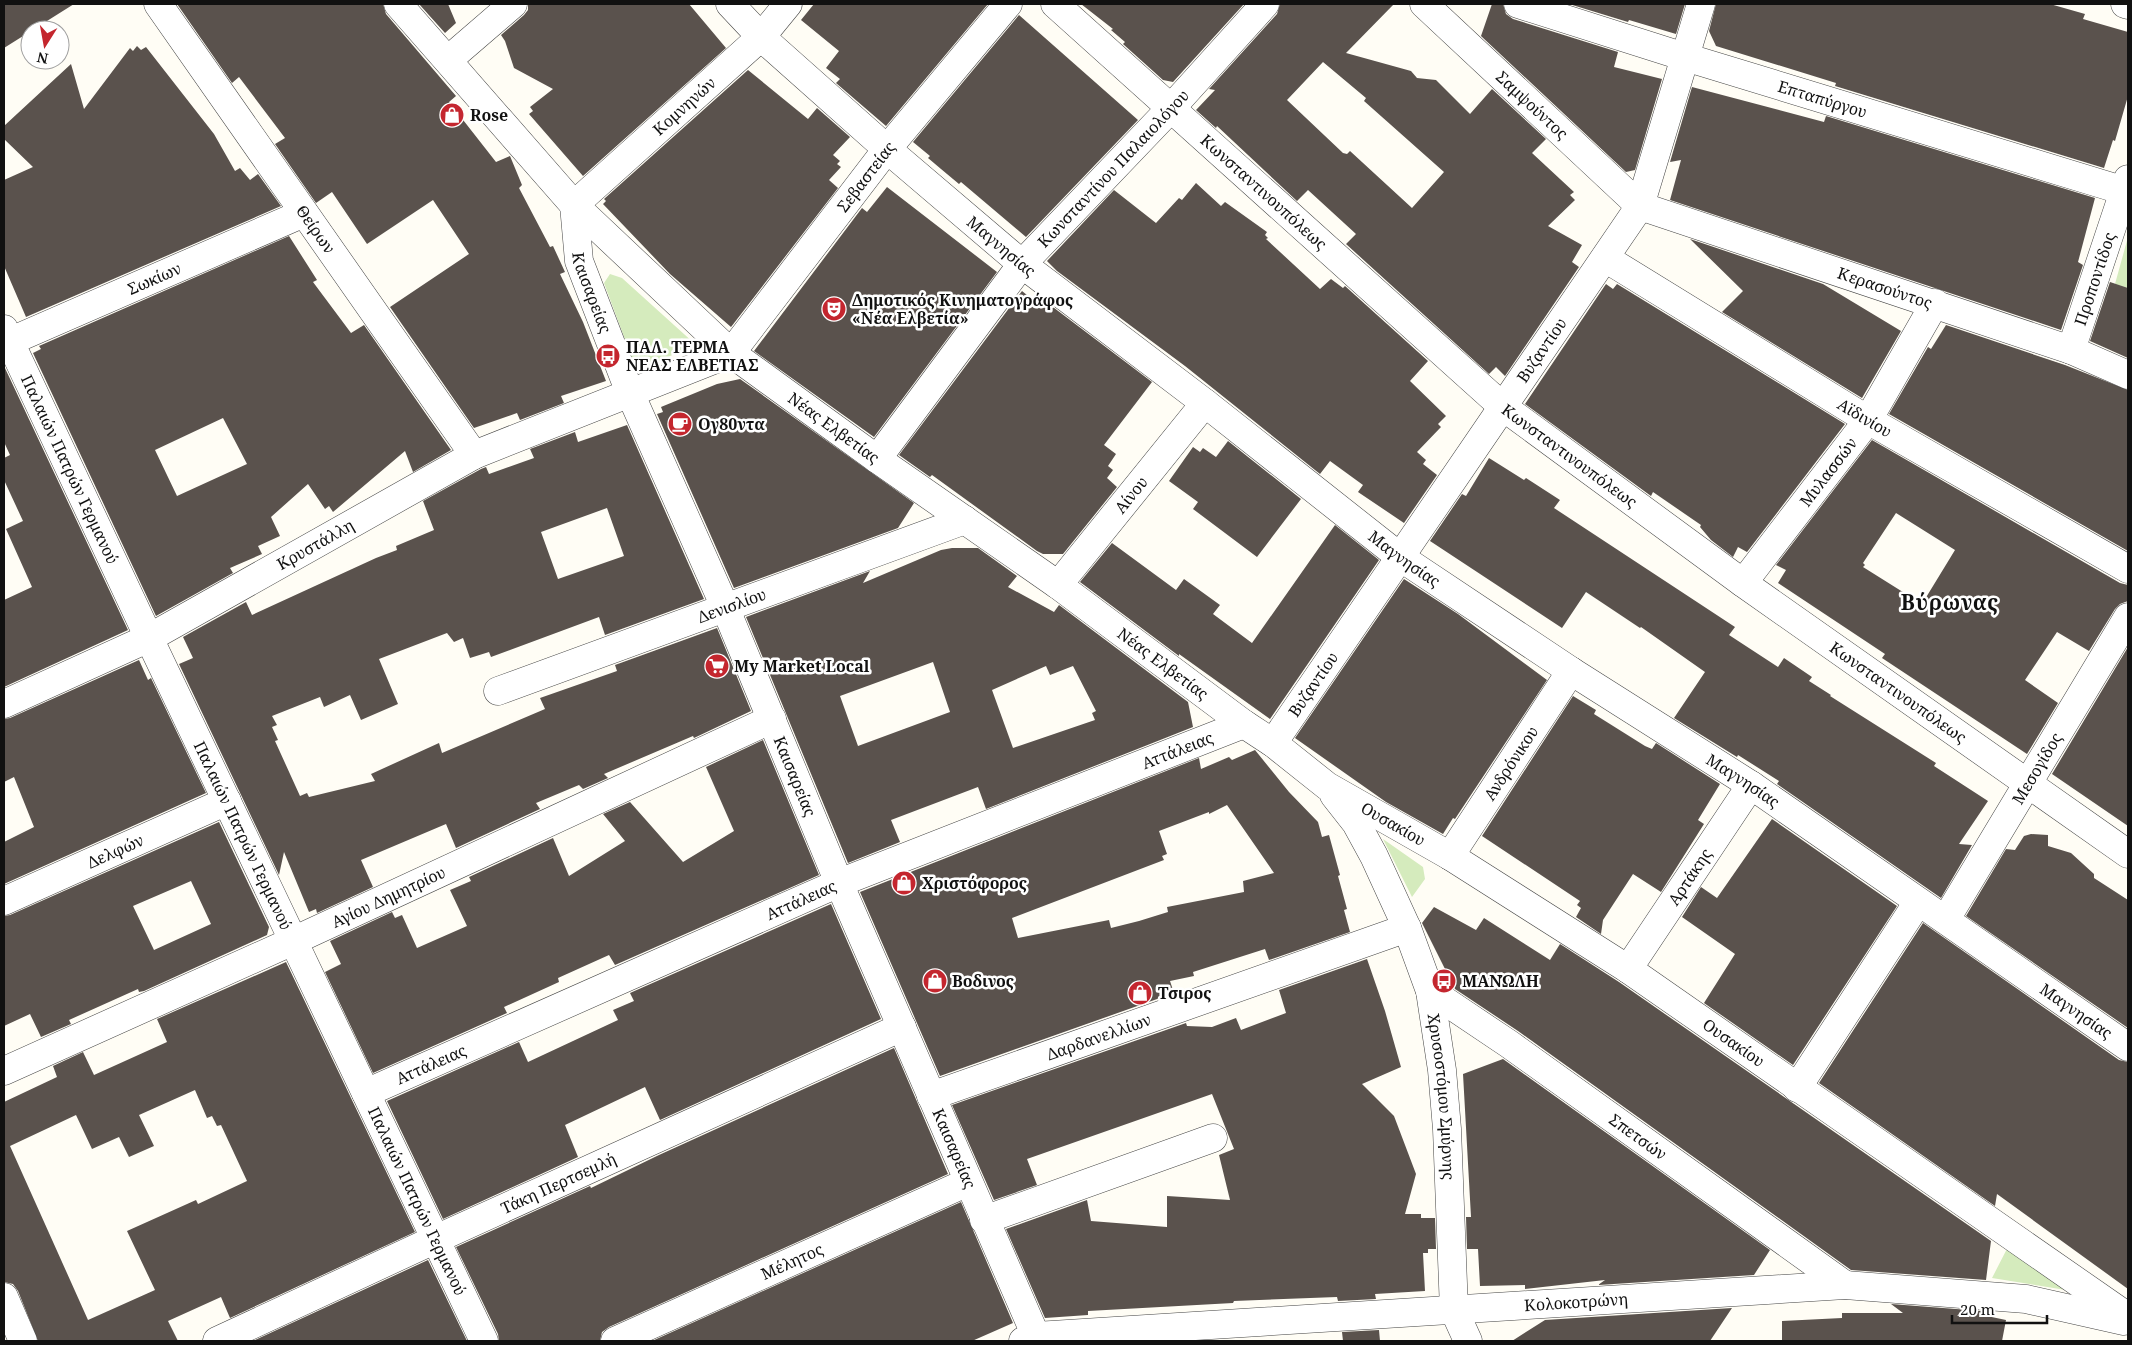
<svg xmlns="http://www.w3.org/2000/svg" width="2132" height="1345" font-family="'Noto Serif',serif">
  <rect width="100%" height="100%" fill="#fffdf5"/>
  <path fill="#d5ebbd" d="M2128,237V288L2115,284Z
    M610,274L622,278L695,344L637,372L604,283Z
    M1383,839L1423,867L1425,879L1412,897Z
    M2011,1241L2084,1293L1992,1278Z"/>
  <path fill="#5a524d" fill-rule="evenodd" d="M4,4H74L4,48Z
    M177,4H383L386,14L456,96L449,102L496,162L510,156L522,185L519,188L550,247L553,246L565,272L560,274L583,322L606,381L561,396L564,403L520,420L517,413L474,428L390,307L469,254L433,200L367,244L332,192L316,203L275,144L285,138L239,77L232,83Z
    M419,4H448L456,23L445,33Z
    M528,4H689L726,48L583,176L529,114L533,111L530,107L553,89L514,68L505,41L501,35L524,15L528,10Z
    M814,4H988L886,126L836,83L840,79L826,68L839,51L801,20Z
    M1081,4H1244L1173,82L1163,80L1123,44L1125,42L1111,30L1113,29Z
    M1280,4H1394L1346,53L1411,71L1417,78L1436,80L1470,114L1492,89L1546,139L1532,153L1574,192L1570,195L1575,200L1548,226L1582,245L1572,262L1579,267L1505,376L1496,367L1489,374L1346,244L1356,234L1308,190L1297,201L1217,126L1216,128L1196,110L1215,90L1209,89L1277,14ZM1323,62L1366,98L1364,101L1444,172L1412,208L1350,151L1347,154L1343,153L1287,100Z
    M1492,4H1503L1506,14L1513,19L1618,52L1614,67L1662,79L1635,170L1626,172L1481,36Z
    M1569,4H1685L1676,34L1629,20L1628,22Z
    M1716,4H2050L2085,14L2083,19L2128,32V96L2115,141L2113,140L2104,168L1835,86L1836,83L1716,46L1709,31Z
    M1019,15L1138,120L1026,237L961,182L959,184L941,169L928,158L930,156L913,142Z
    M137,46L141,50L146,47L214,134L235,171L240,168L250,180L258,174L281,206L26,317L4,266V180L33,167L4,139V126L71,64L84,109L130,48L133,51Z
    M748,70L808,119L817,108L850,137L833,155L840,161L837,164L841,167L829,180L838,188L731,327L670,274L603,204L606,201L604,199Z
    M1692,87L1824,122L1826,116L2095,198L2078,262L2083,265L2061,330L1670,200L1681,160L1670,162Z
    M1196,183L1221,206L1225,202L1267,232L1265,235L1268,238L1266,239L1320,289L1331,279L1343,288L1345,286L1428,361L1410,381L1446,416L1438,424L1441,427L1417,452L1426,460L1423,464L1437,475L1404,523L1358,492L1363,485L1330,461L1320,474L1185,366L1057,271L1047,261L1114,190L1156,223L1179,198L1182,200Z
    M887,187L997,272L874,437L754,351L862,208L867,212Z
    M289,236L317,280L313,282L351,333L364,325L451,450L413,472L405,451L333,512L329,506L325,509L308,484L271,517L280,536L258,546L262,554L230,568L233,573L156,616L33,353L41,349L39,346ZM223,418L247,464L177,496L155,450Z
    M1690,239L1823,284L1901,331L1862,398L1722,312L1743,291Z
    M2110,282L2128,288V358L2090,341Z
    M1606,284L1613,289L1617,284L1845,424L1747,552L1738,547L1733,557L1711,540L1700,527L1701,525L1653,492L1651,496L1525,404Z
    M1022,291L1033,300L1037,295L1152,382L1104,445L1116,454L1108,466L1113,470L1107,478L1117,487L1063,554H1043L1037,551L932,475L930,477L899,455Z
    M1946,325L2065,365L2128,390V551L1889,414L1928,347L1931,349Z
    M4,366L128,630L4,687V600L32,587L6,529L23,521L4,480V458L10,455L4,442Z
    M740,379L914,503L898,528L734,588L657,414L663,412L661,407L717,384Z
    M627,425L704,599L605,635L599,617L491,657L489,652L470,658L463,638L454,642L447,633L379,659L398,704L361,720L350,695L324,707L320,697L272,716L277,725L272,727L278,740L275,741L300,796L307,793L309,797L375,781L371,774L439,743L442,753L545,709L540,698L617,671L615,665L717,628L751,711L694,738L693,736L604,774L608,778L583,789L579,785L536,803L540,809L456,848L446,824L361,860L373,887L317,913L316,909L309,912L284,852L279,875L179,664L193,658L183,637L246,602L252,615L376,558L397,550L396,546L434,530L423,501L481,469L486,467L489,474L534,458L530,449L575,432L578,442ZM607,508L624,556L558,579L541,532Z
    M1872,440L2120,583L2128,585V601L2120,604L2115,609L2089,651L2057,632L2025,680L2058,703L2027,754L1882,658L1885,654L1778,583L1786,570L1776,565ZM1896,513L1955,550L1922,604L1863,567L1865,565L1863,563Z
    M1228,441L1301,499L1257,557L1193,509L1198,502L1169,481L1193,447L1200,452L1203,448L1216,457Z
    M1489,458L1524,480L1526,478L1560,500L1554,508L1735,627L1729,635L1778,667L1784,658L1812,677L1809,681L1831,695L1830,696L1936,763L1934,766L1988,801L1959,844L1972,845L1941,898L1777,784L1779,781L1738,755L1737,757L1674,718L1705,672L1641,627L1640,628L1586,592L1562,628L1430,541L1462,494L1466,496Z
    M1335,525L1379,560L1270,719L1179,654V656L1080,582L1112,543L1176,590L1184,579L1220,605L1213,614L1252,643Z
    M952,548H978L1017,576L1008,587L1054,612L1059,605L1188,702L1193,727L986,809L978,787L891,820L900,842L848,863L746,617L870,571L863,583L941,550ZM933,662L950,712L858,746L840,696ZM1046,666L1050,675L1073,666L1096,711L1092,713L1095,720L1013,748L992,690Z
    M1404,579L1458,614L1547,680L1455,819L1453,818L1443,834L1386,802L1295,738Z
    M2128,647V826L2052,774Z
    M139,660L148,680L151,678L206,793L4,884V842L34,827L14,777L4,782V719L10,718Z
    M1573,696L1596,710L1594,714L1645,746L1652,749L1656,743L1720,784L1698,820L1704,824L1661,892L1633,874L1603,920L1601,934L1576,917L1581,908L1577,905L1580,901L1482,836Z
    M763,740L819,875L615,965L609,955L558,978L559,982L504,1007L507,1013L373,1073L325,972L341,964L330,941L392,912L395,918L402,915L417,948L467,926L450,890L471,881L469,877L553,838L569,876L625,841L603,814L630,802L683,862L734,831L706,767Z
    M1255,750L1289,792L1318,822L1322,837L1329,835L1340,875L1338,876L1347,909L1344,910L1350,932L1269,960L1265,949L1193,972L1194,976L1170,981L1174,993L940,1076L860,892L1199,758L1201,769L1229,757L1232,760ZM1227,805L1274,873L1243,881L1244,892L1167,907L1168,912L1139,921L1111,928L1109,920L1018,938L1012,918L1164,860L1162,856L1167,854L1159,831L1209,812V814Z
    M1772,819L1897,906L1793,1065L1704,1003L1735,954L1682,917L1701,887L1717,898Z
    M219,822L269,927L267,935L144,991L139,992L138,989L69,1020L71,1024L41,1037L30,1014L4,1026V916L10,915ZM191,881L211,924L154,950L133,906Z
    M2031,834L2048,835V846L2071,853L2094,874V878L2128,900V1028L1966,916L2006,849L2015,850L2024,836Z
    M831,904L881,1019L660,1120L645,1087L565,1125L578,1157L443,1219L387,1101L519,1042L528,1062L618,1020L613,1010L634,1001L630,993Z
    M1434,907L1476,930L1484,918L1550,960L1560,944L1619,982L1991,1241L1986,1280L1851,1270L1518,1031L1455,989L1422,923Z
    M1923,923L2119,1060L2128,1062V1289L1997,1194L1995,1206L1819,1083Z
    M1367,959L1385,1011L1401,1067L1362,1084L1394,1116L1416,1174L1405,1214H1421V1218H1435L1436,1249H1428V1253H1423L1425,1291L1375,1294L1376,1299L1338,1301L1337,1297L1234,1301L1233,1303L1088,1311V1315L1045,1318L1006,1229L1087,1200L1091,1221L1167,1227V1196L1230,1200L1219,1155L1234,1149L1212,1094L1027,1159L1037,1185L994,1200L952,1105L1186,1023L1187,1026L1212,1027L1236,1018L1241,1030L1286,1013L1279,990Z
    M286,962L415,1232L230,1318L221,1297L168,1321L178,1341H38L18,1291L13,1284L4,1282V1102L57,1077L53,1066L83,1052L94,1075L167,1042L157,1019ZM195,1090L207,1118L212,1116L217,1126L221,1125L247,1181L198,1204L196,1200L127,1231L155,1290L88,1320L10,1146L76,1115L92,1149L119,1137L129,1157L154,1146L139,1115Z
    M894,1048L948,1174L609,1327L602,1332L600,1341H499L498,1334L456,1247L590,1186L591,1188L659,1155Z
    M1503,1059L1770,1250L1754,1275L1598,1285L1605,1280L1525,1289V1285L1480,1286L1478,1249H1467L1466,1217H1471L1463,1074Z
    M961,1202L1013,1323L972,1341H652Z
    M428,1260L467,1341H253Z
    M1891,1304L1982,1311V1315L2006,1320L2002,1341H1782V1321L1842,1318V1313H1903Z
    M1732,1308L1710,1341H1512L1545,1320Z
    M1379,1330L1380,1341H1343L1342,1332Z"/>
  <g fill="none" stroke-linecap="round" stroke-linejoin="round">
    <defs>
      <g id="minor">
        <path id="s1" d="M158,4L474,455"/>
        <path id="s2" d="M398,4L574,205L731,353L877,459L1058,585L1244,724L1273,743L1327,786L1450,856L1628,969L2128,1317"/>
        <path id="s3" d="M730,4L761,37L887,149L1022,264L1205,403L1400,557L1571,671L1751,785L2128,1047"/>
        <path id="s4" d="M1055,4L1502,406L1743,583L2128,854"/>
        <path id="s5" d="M1424,4L1640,206L2071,350L2128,375"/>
        <path id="s6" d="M1518,4L1685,57L2128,192"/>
        <path d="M2125,4L2128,5"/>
        <path d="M448,60L513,4"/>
        <path id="s7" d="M574,205L579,261L630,393L725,607L839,883L1038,1341"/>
        <path id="s8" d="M574,205L761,37L788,4"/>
        <path id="s9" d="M1605,258L1868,420L2128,569"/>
        <path id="s10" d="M4,329L149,638L484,1341"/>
        <path id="s11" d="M4,344L304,213"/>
        <path id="s12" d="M2071,350L2128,179"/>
        <path id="s13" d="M877,459L1022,264L1172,107L1265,4"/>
        <path id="s14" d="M1743,583L1868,420L1935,303"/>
        <path id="s15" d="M1058,585L1205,403"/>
        <path id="s16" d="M498,691L965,520"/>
        <path id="s17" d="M4,704L149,638L474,455L731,353L887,149L1008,4"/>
        <path id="s18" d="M1273,743L1640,206L1701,4"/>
        <path id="s19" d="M1334,795L1356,823L1374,856L1407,928L1430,991L1442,1070L1447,1129L1454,1310L1468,1341"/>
        <path id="s20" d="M1450,856L1571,671"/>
        <path id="s21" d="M4,901L227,801"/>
        <path id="s22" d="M1946,919L2128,617"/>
        <path id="s23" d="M1628,969L1751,785"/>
        <path id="s24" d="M1430,991L1509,1044L1845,1285"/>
        <path id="s25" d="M4,1071L293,941L772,719"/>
        <path d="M1797,1088L1918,902"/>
        <path id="s26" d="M366,1093L839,883L1244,724"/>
        <path id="s27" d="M931,1096L1407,928"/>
        <path d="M984,1220L1213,1138"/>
        <path d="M4,1297L23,1341"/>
        <path id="s28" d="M217,1341L436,1239L902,1027"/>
        <path id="s29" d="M615,1341L968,1182"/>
        <path id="s30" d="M1023,1341L1036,1336L1845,1285L2026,1299L2124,1321"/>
      </g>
    </defs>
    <use href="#minor" stroke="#444" stroke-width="29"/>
    <use href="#minor" stroke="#fff" stroke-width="28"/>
  </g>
  <defs>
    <symbol id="shop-disc" viewBox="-11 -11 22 22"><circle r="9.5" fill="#c4262e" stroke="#fff"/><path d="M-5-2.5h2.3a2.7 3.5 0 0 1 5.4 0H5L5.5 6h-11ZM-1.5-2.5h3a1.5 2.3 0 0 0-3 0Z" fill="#fff"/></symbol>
    <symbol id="theatre-disc" viewBox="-11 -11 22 22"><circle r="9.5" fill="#c4262e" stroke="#fff"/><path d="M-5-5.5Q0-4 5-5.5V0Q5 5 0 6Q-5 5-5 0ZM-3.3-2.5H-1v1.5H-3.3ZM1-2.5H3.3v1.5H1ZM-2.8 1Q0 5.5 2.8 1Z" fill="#fff"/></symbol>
    <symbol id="bus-disc" viewBox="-11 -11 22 22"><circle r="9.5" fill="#c4262e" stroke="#fff"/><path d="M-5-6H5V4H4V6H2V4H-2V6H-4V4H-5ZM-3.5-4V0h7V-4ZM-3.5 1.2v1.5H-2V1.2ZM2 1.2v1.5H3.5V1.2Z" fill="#fff"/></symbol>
    <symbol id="cafe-disc" viewBox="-11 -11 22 22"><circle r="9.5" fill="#c4262e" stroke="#fff"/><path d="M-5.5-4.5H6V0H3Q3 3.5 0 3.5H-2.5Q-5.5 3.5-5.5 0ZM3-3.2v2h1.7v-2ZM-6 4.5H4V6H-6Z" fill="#fff"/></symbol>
    <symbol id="supermarket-disc" viewBox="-11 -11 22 22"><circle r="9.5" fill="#c4262e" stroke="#fff"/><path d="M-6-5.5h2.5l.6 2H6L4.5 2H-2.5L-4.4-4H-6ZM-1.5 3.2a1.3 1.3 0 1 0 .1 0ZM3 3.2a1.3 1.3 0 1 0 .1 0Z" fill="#fff"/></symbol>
  </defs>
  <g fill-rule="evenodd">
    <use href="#shop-disc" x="438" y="101" width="28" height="28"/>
    <use href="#theatre-disc" x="820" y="295" width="28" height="28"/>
    <use href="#bus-disc" x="594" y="342" width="28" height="28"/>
    <use href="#cafe-disc" x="666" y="410" width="28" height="28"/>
    <use href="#supermarket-disc" x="703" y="652" width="28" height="28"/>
    <use href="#shop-disc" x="890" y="869" width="28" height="28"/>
    <use href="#shop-disc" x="921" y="967" width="28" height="28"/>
    <use href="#bus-disc" x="1430" y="967" width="28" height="28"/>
    <use href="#shop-disc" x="1126" y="979" width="28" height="28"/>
  </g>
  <g text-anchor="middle" stroke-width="5" stroke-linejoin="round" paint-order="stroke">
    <g font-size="16" fill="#111" stroke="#fff">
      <text dy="6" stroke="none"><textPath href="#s6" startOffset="319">Επταπύργου</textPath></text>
      <text dy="6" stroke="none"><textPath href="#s5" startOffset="148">Σαμψούντος</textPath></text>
      <text dy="6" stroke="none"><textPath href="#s8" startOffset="148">Κομνηνών</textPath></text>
      <text dy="6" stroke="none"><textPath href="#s13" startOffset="375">Κωνσταντίνου Παλαιολόγου</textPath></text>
      <text dy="6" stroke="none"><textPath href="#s17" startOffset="1031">Σεβαστείας</textPath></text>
      <text dy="6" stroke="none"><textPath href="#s4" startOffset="281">Κωνσταντινουπόλεως</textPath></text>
      <text dy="6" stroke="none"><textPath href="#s1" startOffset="275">Θείρων</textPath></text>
      <text dy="6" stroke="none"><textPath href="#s3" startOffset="364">Μαγνησίας</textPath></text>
      <text dy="6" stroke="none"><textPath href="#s11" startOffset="164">Σωκίων</textPath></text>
      <text dy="6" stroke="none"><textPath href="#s12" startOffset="75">Προποντίδος</textPath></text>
      <text dy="6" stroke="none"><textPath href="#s5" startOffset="554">Κερασούντος</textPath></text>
      <text dy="6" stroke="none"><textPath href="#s7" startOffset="90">Καισαρείας</textPath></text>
      <text dy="6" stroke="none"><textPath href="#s18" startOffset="476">Βυζαντίου</textPath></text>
      <text dy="6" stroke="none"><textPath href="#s9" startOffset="305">Αϊδινίου</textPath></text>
      <text dy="6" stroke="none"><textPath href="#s2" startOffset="610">Νέας Ελβετίας</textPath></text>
      <text dy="6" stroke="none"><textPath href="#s4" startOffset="685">Κωνσταντινουπόλεως</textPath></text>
      <text dy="6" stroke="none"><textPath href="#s10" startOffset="155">Παλαιών Πατρών Γερμανού</textPath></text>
      <text dy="6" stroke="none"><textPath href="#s14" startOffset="140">Μυλασσών</textPath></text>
      <text dy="6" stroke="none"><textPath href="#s15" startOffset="116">Αίνου</textPath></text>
      <text dy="6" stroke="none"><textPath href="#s17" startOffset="350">Κρυστάλλη</textPath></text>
      <text dy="6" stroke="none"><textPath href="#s3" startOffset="874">Μαγνησίας</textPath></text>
      <text dy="6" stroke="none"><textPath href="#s16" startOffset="249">Δενισλίου</textPath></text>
      <text dy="6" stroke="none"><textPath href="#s2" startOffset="1015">Νέας Ελβετίας</textPath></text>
      <text dy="6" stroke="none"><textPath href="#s18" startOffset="71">Βυζαντίου</textPath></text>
      <text dy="6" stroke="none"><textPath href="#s4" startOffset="1090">Κωνσταντινουπόλεως</textPath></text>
      <text dy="6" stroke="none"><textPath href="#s26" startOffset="881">Αττάλειας</textPath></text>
      <text dy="6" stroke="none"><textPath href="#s20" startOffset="111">Ανδρόνικου</textPath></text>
      <text dy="6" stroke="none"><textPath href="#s22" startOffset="176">Μεσογίδος</textPath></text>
      <text dy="6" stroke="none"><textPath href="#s7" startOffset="615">Καισαρείας</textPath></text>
      <text dy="6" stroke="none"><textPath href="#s3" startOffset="1279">Μαγνησίας</textPath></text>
      <text dy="6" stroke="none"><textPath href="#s2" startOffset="1296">Ουσακίου</textPath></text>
      <text dy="6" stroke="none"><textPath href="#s10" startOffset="560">Παλαιών Πατρών Γερμανού</textPath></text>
      <text dy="6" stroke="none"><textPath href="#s21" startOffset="122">Δελφών</textPath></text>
      <text dy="6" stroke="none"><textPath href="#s23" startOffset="111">Αρτάκης</textPath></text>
      <text dy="6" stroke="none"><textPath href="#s25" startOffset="422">Αγίου Δημητρίου</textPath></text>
      <text dy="6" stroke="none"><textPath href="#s26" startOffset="476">Αττάλειας</textPath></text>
      <text dy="6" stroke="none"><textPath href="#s3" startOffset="1684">Μαγνησίας</textPath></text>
      <text dy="6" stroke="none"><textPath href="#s27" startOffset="178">Δαρδανελλίων</textPath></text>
      <text dy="6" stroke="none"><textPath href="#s2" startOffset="1701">Ουσακίου</textPath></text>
      <text dy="6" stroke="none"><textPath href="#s26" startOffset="71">Αττάλειας</textPath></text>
      <text dy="6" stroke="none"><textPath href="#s19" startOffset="326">Χρυσοστόμου Σμύρνης</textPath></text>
      <text dy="6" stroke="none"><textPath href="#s24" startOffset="254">Σπετσών</textPath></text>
      <text dy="6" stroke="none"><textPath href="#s7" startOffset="1020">Καισαρείας</textPath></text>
      <text dy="6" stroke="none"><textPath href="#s28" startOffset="376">Τάκη Περτσεμλή</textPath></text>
      <text dy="6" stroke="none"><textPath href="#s10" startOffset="965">Παλαιών Πατρών Γερμανού</textPath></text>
      <text dy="6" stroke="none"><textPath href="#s29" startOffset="194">Μέλητος</textPath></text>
      <text dy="6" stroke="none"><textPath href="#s30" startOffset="555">Κολοκοτρώνη</textPath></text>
    </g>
    <g font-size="16" font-weight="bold" fill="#111" stroke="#fff" text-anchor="start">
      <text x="470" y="121">Rose</text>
      <text x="852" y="306">Δημοτικός Κινηματογράφος<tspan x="852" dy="18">«Νέα Ελβετία»</tspan></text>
      <text x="626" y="353">ΠΑΛ. ΤΕΡΜΑ<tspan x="626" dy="18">ΝΕΑΣ ΕΛΒΕΤΙΑΣ</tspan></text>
      <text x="698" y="430">Ογ80ντα</text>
      <text x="734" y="672">My Market Local</text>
      <text x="922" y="889">Χριστόφορος</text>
      <text x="952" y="987">Βοδινος</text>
      <text x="1462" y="987">ΜΑΝΏΛΗ</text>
      <text x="1158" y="999">Τσιρος</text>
    </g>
    <g font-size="21" font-weight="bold" letter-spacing="1" fill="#111" stroke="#fff">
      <text x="1950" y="610">Βύρωνας</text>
    </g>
  </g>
  <rect width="2132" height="1345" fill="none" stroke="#111111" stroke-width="10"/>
  <g transform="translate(45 45) rotate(191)"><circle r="24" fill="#ffffff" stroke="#a0a0a0"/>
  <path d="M0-4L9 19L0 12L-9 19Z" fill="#c4262e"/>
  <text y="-8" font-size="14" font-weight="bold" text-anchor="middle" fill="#111111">N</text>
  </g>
  <path d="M1952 1315v8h95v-8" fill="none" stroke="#111111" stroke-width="2.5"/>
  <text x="1960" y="1315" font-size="15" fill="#111111" stroke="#ffffff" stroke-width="4" paint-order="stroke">20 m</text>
</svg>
